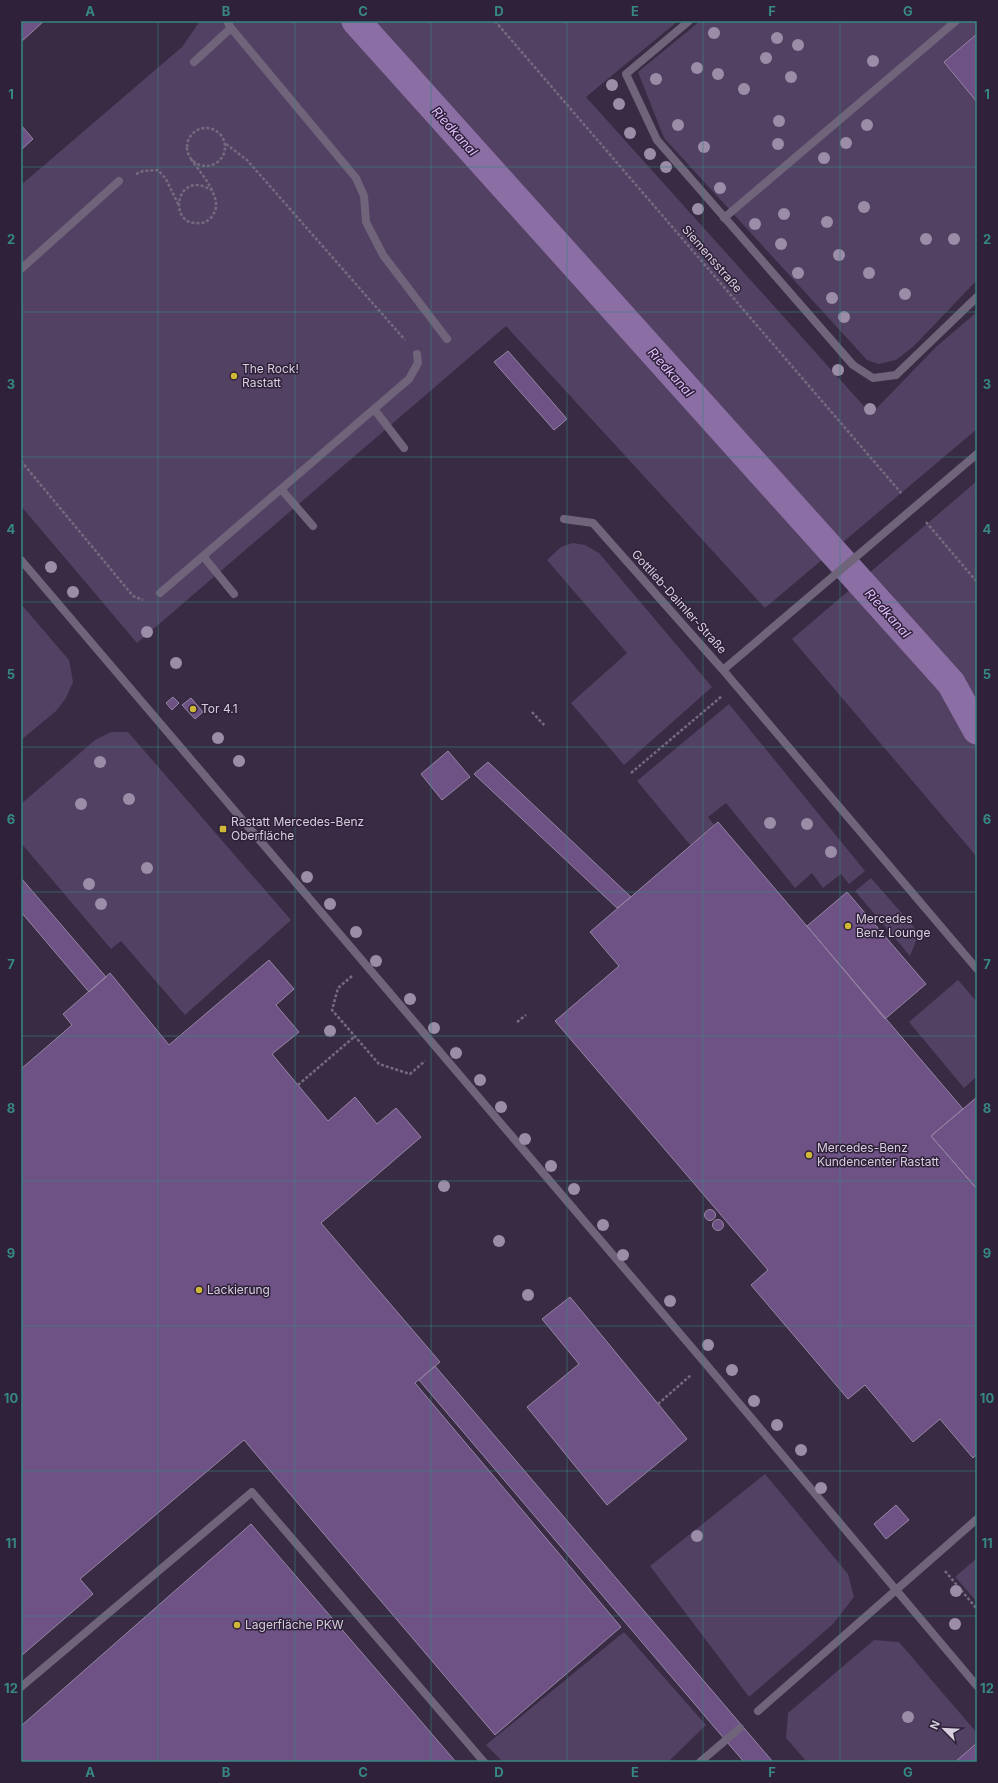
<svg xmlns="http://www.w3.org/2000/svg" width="998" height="1783" font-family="Inter,sans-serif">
  <rect width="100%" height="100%" fill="#382b43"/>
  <path fill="#534163" d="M200,21H678L586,97L871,414L937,346L977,312V429L765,608L506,326L137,643L21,506V185L182,47Z
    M700,21H977V280L914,346L896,360L879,364L867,360L664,138L638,72Z
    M977,481V857L792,639Z
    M573,543L585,545L599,553L712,687L624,765L571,703L627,653L547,560L561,547Z
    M21,604L69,660L73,682L66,698L56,711L21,740Z
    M729,704L865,871L849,884L841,874L823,888L812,873L795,888L726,803L708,817L714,825L691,846L637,781Z
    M111,732H128L291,920L185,1015L121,941L111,949L21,843V804L95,740Z
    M871,878L919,933L910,956L855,891Z
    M958,980L977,1002V1076L964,1088L909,1022Z
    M765,1474L848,1574L854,1597L833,1624L749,1697L650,1566Z
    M977,1558V1602L955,1577Z
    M624,1632L706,1725L668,1762H503L486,1745Z
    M874,1640L899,1642L977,1733V1762H807L786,1738L788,1713Z"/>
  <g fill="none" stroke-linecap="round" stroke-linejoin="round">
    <path stroke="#8b6ea3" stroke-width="29" d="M356,21L951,683L977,730"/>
  </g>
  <path fill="#6e5285" stroke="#9586a3" d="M21,21H44L21,42Z
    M977,34V102L944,62Z
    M21,125L33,139L21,150Z
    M508,351L567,419L554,430L494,362Z
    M173,697L179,703L172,710L166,703Z
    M191,698L203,712L195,719L182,705Z
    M448,751L470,777L442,800L421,774Z
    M488,762L631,897L617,908L474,774Z
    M718,822L963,1109L931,1136L977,1189V1454L973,1458L940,1419L913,1442L865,1385L848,1399L751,1285L768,1270L555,1021L619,966L590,932Z
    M21,878L106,977L89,992L21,912Z
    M847,892L926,984L885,1019L807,926Z
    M269,960L294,989L276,1005L299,1032L272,1054L328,1121L355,1097L377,1124L396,1108L421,1137L321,1223L440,1362L415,1383L621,1627L495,1735L244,1440L80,1579L93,1594L21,1656V1069L72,1025L63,1014L110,973L169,1045Z
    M977,1097V1189L931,1136Z
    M704.5 1215a5.5 5.5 0 1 1 11 0a5.5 5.5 0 1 1-11 0Z
    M712.5 1225a5.5 5.5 0 1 1 11 0a5.5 5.5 0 1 1-11 0Z
    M570,1297L687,1439L607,1505L527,1407L579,1364L542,1319Z
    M435,1366L773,1762H744L419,1380Z
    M896,1505L909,1520L886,1539L874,1524Z
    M251,1524L456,1762H21V1726Z
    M977,1743V1762H955Z"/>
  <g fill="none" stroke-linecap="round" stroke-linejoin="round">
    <path stroke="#756a7f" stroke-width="2.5" stroke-dasharray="3 2" stroke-linecap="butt" d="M495,21L902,494
      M187 147a19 19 0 1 1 38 0a19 19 0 1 1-38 0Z
      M226,144L247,160L405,340
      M191,159C200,172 223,198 214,213C211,219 206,223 200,223C166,227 176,168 211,190
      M136,174L143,171L158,170L166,179L178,204
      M21,461L133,596L143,600
      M926,522L977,582
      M532,712L545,726
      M631,773L722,696
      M352,976L338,988L332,1010L379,1064L410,1074L425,1061
      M517,1022L526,1015
      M298,1085L354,1037
      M658,1404L691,1375
      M945,1571L977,1609"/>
    <path stroke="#70647b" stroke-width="8" d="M689,21L626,74L657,140L853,365L873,378L896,375L977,297
      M231,28L356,178L364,196L366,222L383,255L447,339
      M194,62L231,28L227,21
      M724,218L956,21
      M21,269L119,181
      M374,409L404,448
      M281,489L313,526
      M564,519L593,523L723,670L977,454
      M203,556L234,594
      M21,560L705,1363L977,1686
      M160,593L409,379L418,363L417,354
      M723,670L977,969
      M21,1687L252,1492L484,1762
      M758,1711L977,1519
      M700,1762L740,1728"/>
  </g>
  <g fill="#9b8ca8">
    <circle cx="714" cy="33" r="6"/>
    <circle cx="777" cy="38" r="6"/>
    <circle cx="798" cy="45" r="6"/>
    <circle cx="766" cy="58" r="6"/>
    <circle cx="873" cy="61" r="6"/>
    <circle cx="697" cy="68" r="6"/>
    <circle cx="718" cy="74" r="6"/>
    <circle cx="791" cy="77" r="6"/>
    <circle cx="656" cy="79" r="6"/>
    <circle cx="612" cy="85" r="6"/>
    <circle cx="744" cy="89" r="6"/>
    <circle cx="619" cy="104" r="6"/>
    <circle cx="779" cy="121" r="6"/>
    <circle cx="678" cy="125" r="6"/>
    <circle cx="867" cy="125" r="6"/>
    <circle cx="630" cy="133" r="6"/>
    <circle cx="846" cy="143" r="6"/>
    <circle cx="778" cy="144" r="6"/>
    <circle cx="704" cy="147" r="6"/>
    <circle cx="650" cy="154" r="6"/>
    <circle cx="824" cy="158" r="6"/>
    <circle cx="666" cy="167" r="6"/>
    <circle cx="720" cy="188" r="6"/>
    <circle cx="864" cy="207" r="6"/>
    <circle cx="698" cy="209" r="6"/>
    <circle cx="784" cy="214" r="6"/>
    <circle cx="827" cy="222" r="6"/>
    <circle cx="755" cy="224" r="6"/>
    <circle cx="926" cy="239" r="6"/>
    <circle cx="954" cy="239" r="6"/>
    <circle cx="781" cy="244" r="6"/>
    <circle cx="839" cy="255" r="6"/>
    <circle cx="798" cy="273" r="6"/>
    <circle cx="869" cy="273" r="6"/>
    <circle cx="905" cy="294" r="6"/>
    <circle cx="832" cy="298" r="6"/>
    <circle cx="844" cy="317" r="6"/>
    <circle cx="838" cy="370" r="6"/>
    <circle cx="870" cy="409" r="6"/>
    <circle cx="51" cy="567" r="6"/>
    <circle cx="73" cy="592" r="6"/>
    <circle cx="147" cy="632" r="6"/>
    <circle cx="176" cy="663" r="6"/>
    <circle cx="218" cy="738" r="6"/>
    <circle cx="239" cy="761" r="6"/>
    <circle cx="100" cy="762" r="6"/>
    <circle cx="129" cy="799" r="6"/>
    <circle cx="81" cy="804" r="6"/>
    <circle cx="770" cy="823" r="6"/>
    <circle cx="807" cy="824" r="6"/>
    <circle cx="831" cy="852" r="6"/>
    <circle cx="147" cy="868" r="6"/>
    <circle cx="307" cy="877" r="6"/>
    <circle cx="89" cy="884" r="6"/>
    <circle cx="101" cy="904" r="6"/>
    <circle cx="330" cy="904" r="6"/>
    <circle cx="356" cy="932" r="6"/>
    <circle cx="376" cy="961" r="6"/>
    <circle cx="410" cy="999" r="6"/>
    <circle cx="434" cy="1028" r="6"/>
    <circle cx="330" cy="1031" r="6"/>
    <circle cx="456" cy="1053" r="6"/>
    <circle cx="480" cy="1080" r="6"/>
    <circle cx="501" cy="1107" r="6"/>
    <circle cx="525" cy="1139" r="6"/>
    <circle cx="551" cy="1166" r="6"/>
    <circle cx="444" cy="1186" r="6"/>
    <circle cx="574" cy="1189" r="6"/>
    <circle cx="603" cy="1225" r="6"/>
    <circle cx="499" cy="1241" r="6"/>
    <circle cx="623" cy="1255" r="6"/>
    <circle cx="528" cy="1295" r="6"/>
    <circle cx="670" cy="1301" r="6"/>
    <circle cx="708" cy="1345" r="6"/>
    <circle cx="732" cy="1370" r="6"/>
    <circle cx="754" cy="1401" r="6"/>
    <circle cx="777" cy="1425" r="6"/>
    <circle cx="801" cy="1450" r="6"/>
    <circle cx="821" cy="1488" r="6"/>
    <circle cx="697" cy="1536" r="6"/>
    <circle cx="956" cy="1591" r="6"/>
    <circle cx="955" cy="1624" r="6"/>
    <circle cx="908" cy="1717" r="6"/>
  </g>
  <path fill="none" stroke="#378884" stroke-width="1" stroke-opacity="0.55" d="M158,21V1762M295,21V1762M431,21V1762M567,21V1762M703,21V1762M840,21V1762M21,167H977M21,312H977M21,457H977M21,602H977M21,747H977M21,892H977M21,1036H977M21,1181H977M21,1326H977M21,1471H977M21,1616H977"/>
  <g fill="#cfb837" stroke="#2e2139" stroke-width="1.5">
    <circle cx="234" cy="376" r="4"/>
    <circle cx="193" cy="709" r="4"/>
    <rect x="219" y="825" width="8" height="8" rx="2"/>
    <circle cx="848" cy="926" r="4"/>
    <circle cx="809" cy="1155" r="4"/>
    <circle cx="199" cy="1290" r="4"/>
    <circle cx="237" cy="1625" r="4"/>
  </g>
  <g text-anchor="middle" stroke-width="3" stroke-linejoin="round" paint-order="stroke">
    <g font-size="12" fill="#d7cfde" stroke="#2e2139">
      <text transform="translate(712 259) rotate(49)" y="4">Siemensstraße</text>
      <text transform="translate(679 602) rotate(48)" y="4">Gottlieb-Daimler-Straße</text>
    </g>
    <g font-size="12" fill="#d7cfde" stroke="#2e2139" text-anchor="start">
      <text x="242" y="373">The Rock!<tspan x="242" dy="14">Rastatt</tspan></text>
      <text x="201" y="713">Tor 4.1</text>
      <text x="231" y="826">Rastatt Mercedes-Benz<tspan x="231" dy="14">Oberfläche</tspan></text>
      <text x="856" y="923">Mercedes<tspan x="856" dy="14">Benz Lounge</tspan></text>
      <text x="817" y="1152">Mercedes-Benz<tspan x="817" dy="14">Kundencenter Rastatt</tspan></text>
      <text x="207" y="1294">Lackierung</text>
      <text x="245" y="1629">Lagerfläche PKW</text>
    </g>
    <g font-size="13" font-style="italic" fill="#e0befd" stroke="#2e2139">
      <text transform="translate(455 131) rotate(48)" y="5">Riedkanal</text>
      <text transform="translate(671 372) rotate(48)" y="5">Riedkanal</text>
      <text transform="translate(888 613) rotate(48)" y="5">Riedkanal</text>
    </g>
  </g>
  <rect width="998" height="1783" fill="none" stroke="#2e2139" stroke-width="44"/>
  <g transform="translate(944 1729) rotate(294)" stroke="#2e2139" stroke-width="3" paint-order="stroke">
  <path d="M0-3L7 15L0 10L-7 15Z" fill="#d7cfde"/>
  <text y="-6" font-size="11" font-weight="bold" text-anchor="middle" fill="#d7cfde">N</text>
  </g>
  <rect x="22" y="22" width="954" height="1739" fill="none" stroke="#378884" stroke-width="1.5"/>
  <g font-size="13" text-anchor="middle" font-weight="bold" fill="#378884">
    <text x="90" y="16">A</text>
    <text x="226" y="16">B</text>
    <text x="363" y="16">C</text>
    <text x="499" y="16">D</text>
    <text x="635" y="16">E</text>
    <text x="772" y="16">F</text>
    <text x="908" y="16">G</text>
    <text x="11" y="99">1</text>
    <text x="987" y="99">1</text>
    <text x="11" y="244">2</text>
    <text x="987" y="244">2</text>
    <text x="11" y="389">3</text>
    <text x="987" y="389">3</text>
    <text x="11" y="534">4</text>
    <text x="987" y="534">4</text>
    <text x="11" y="679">5</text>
    <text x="987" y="679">5</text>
    <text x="11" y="824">6</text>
    <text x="987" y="824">6</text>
    <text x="11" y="969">7</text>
    <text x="987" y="969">7</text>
    <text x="11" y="1113">8</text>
    <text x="987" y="1113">8</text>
    <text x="11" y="1258">9</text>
    <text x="987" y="1258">9</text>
    <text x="11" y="1403">10</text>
    <text x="987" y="1403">10</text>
    <text x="11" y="1548">11</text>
    <text x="987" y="1548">11</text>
    <text x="11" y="1693">12</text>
    <text x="987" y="1693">12</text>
    <text x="90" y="1777">A</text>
    <text x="226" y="1777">B</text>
    <text x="363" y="1777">C</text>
    <text x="499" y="1777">D</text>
    <text x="635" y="1777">E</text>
    <text x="772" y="1777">F</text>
    <text x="908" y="1777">G</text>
  </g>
</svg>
